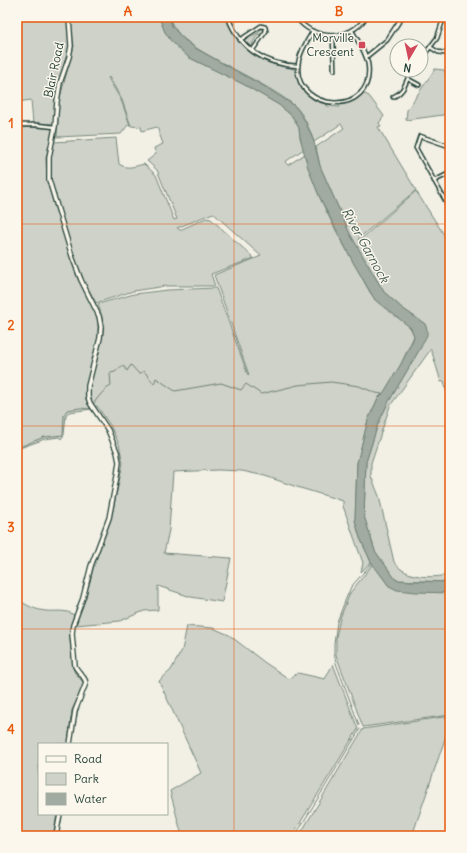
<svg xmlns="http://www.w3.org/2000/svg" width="467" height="853" font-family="Delius,sans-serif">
  <rect width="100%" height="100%" fill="#f2f0e5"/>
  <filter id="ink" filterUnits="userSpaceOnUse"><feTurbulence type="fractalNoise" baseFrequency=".025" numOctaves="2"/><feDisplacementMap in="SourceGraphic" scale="8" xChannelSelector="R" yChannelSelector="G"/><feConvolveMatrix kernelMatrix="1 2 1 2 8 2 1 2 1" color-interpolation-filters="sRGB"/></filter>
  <g filter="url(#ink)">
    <path fill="#cfd2c8" stroke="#77887e" d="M17,17H159L165,32L188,57L243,84L279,105L292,116L299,128L300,137L304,149L285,162L288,165L305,154C314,193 338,235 358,270C363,279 368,291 375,299C386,313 409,318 414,336L401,364L384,393L378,398L368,420L357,463L355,520L360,538L371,562L361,572L363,563L343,506V501L297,487L265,476L242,471L218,470L173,472L169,530L164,553L231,558L222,602L191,597L158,586V610L144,611L120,621L76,625L89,585L94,565L111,519L123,463L119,444L110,425L97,406L95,407C93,405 91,401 90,399C87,388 102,347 103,332C104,322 101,313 98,304L134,294L167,290L216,288L248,375H249L214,275L261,256L213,213L177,228L180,230L206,218L211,219L254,258L211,274L215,286H166L133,291L96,303L83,279L72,252L51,180L50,159L54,142L116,138L119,164C127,170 135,166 144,164L156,175L174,220L177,219L157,170L147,161L156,154L154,148L163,144L157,127L142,131L141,127L131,126L122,100L109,77L108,78L121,100L130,125H128L121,134L57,137L59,101L74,46L71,26L68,27L69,51L58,83L55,102L54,124H33L31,100L17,102Z
      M169,17H226C233,39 251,58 273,64C280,66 287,66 294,69C297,72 297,77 299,81C304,94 314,99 326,104L327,106L339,107V105C350,104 357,101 363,93L369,96L384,116L379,123L381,126L378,127L416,190L358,239L360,240L416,191L450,244V406L444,381L441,382L431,349L390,406L371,463V476L379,496L394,562C406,579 431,578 450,575V582L396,580L375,551L364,516L366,462L378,424L388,403L421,347L425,324L402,308L384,292L371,270L350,234L334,198L320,166L316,147L344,128L341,124L314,142C310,130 304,114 294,105C272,88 242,74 217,60C198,49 177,39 169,17Z
      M261,28L264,29L262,35L258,34L252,44L255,45L253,46C248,48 244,44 244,38L246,36L250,38L259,32V31L257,30Z
      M435,69L444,70L450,82V114L406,120L407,110Z
      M17,127L52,128L53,129L46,158L47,181L53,202L77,277L95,312L98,321V341L85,392L86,398L92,409L69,412L66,415L64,435L61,439L59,437L45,439L17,449Z
      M373,564L389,586L450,593V715L363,727L336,655V637L340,618L350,593Z
      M17,599C26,605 35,610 46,611C55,612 66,609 74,615L70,628V640L73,668L75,673L83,682V687L72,710L68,744H39V814H57L53,836H17Z
      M187,626L213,628L229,635L264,662L289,679L298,673L325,679L333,664L358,729L292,836H182L170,791L201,773L159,681L171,670L182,650Z
      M450,716V724L412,836H299L363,729Z"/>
    <path fill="#a2aba1" stroke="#6e7f75" d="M159,17H169L172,26L181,37L195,48L267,88L295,106L305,121L314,142L320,166L334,198L350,234L371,270L384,292L402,308L425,324L427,329V335L421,347L388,403L378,424L366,462L364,516L375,551L396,580L412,581L450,582V593L416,592L397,590L389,586L371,562L360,538L355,520L357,463L368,420L378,398L384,392L401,364L413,340L414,336L411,328L375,300L354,264L320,198L308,168L300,137L299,128L292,116L279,105L243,84L188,57L171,41L165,32Z"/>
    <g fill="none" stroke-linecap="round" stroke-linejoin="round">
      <path stroke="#6e7f75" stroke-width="1" d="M17,448L44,437L63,435L64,415L67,410L80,408L89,409C97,400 101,391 111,386L110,373L115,372L123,365L127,371L131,365L139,374L144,371L154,384L156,378L175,391L221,383L241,390L246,384L261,394L298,385L331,382L359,386L376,393L383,394
        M359,725L336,663L334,652V644L337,622L345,601L351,587L372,563
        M295,836L360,729"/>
      <defs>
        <path id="minor" d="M228,17C239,48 265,65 298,66
          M296,17C313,41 350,42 366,17
          M444,18L450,20
          M313,31C307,41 298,55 298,67C295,112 376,118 368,64C366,52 358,41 352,31
          M333,36L334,70
          M240,40L261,26L265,27L266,31L252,51
          M430,47L438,52L450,54
          M366,57L387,40L402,17
          M421,59L437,38L444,17
          M408,79L419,85
          M393,97C406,91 405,81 412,70
          M17,125H37L55,127
          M450,145H446L420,136L416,148L450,209
          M434,181L450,173"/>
        <path id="tertiary" d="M69,17L71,46L69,57L60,83L57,101L55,127L49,157V180L72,256L81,280L99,316L101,327L100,338L88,386V397L90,403L108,430L117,452L119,462L117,476L109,518L91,566L83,598L73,625L72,634L75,666C78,673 85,676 86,683L75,711L70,744
          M56,836L60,814"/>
      </defs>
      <use href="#minor" stroke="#1f3d34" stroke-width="5.5"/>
      <use href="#tertiary" stroke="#1f3d34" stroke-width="6"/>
      <use href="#minor" stroke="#fbf7ec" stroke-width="2.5"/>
      <use href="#tertiary" stroke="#fbf7ec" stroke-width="3.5"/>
    </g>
  </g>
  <path fill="none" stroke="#e8590c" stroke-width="1" stroke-opacity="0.55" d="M234,17V836M17,224H450M17,426H450M17,629H450"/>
  <rect fill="#d1495b" stroke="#fbf7ec" stroke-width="1.5" x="358" y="41" width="8" height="8" rx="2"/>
  <g text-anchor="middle" stroke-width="3" stroke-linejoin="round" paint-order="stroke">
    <g font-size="12" fill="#1f3d34" stroke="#fbf7ec" text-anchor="end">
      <text x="354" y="42">Morville<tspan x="354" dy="14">Crescent</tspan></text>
    </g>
    <g font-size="12" fill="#1f3d34" stroke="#fbf7ec">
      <text transform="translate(54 70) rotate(-78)" y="4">Blair Road</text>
    </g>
    <g font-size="13" font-style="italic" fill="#465e55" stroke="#fbf7ec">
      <text transform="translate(366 245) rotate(61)" y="5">River Garnock</text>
    </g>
  </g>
  <rect width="467" height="853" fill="none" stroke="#fbf7ec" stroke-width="44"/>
  <rect x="38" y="743" width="130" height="72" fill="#fbf7ec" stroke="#a3ada2"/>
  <rect x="46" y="756" width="20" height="6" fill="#fbf7ec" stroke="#a3ada2"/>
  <text x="74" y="763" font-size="12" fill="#1f3d34">Road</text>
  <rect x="46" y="773" width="20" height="12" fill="#cfd2c8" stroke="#a3ada2"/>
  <text x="74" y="783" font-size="12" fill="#1f3d34">Park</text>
  <rect x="46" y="793" width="20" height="12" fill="#a2aba1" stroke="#a3ada2"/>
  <text x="74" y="803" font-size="12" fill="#1f3d34">Water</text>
  <g transform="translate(409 58) rotate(189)"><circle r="19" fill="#fbf7ec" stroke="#a3ada2"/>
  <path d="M0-3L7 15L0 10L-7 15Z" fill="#d1495b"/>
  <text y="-6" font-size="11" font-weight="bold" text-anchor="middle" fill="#1f3d34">N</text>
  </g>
  <rect x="22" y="22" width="423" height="809" fill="none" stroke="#e8590c" stroke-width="1.5"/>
  <g font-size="13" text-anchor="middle" font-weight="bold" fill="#e8590c">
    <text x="128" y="16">A</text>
    <text x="339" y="16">B</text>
    <text x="11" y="128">1</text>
    <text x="11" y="330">2</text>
    <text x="11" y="532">3</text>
    <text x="11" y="734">4</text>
  </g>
</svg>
